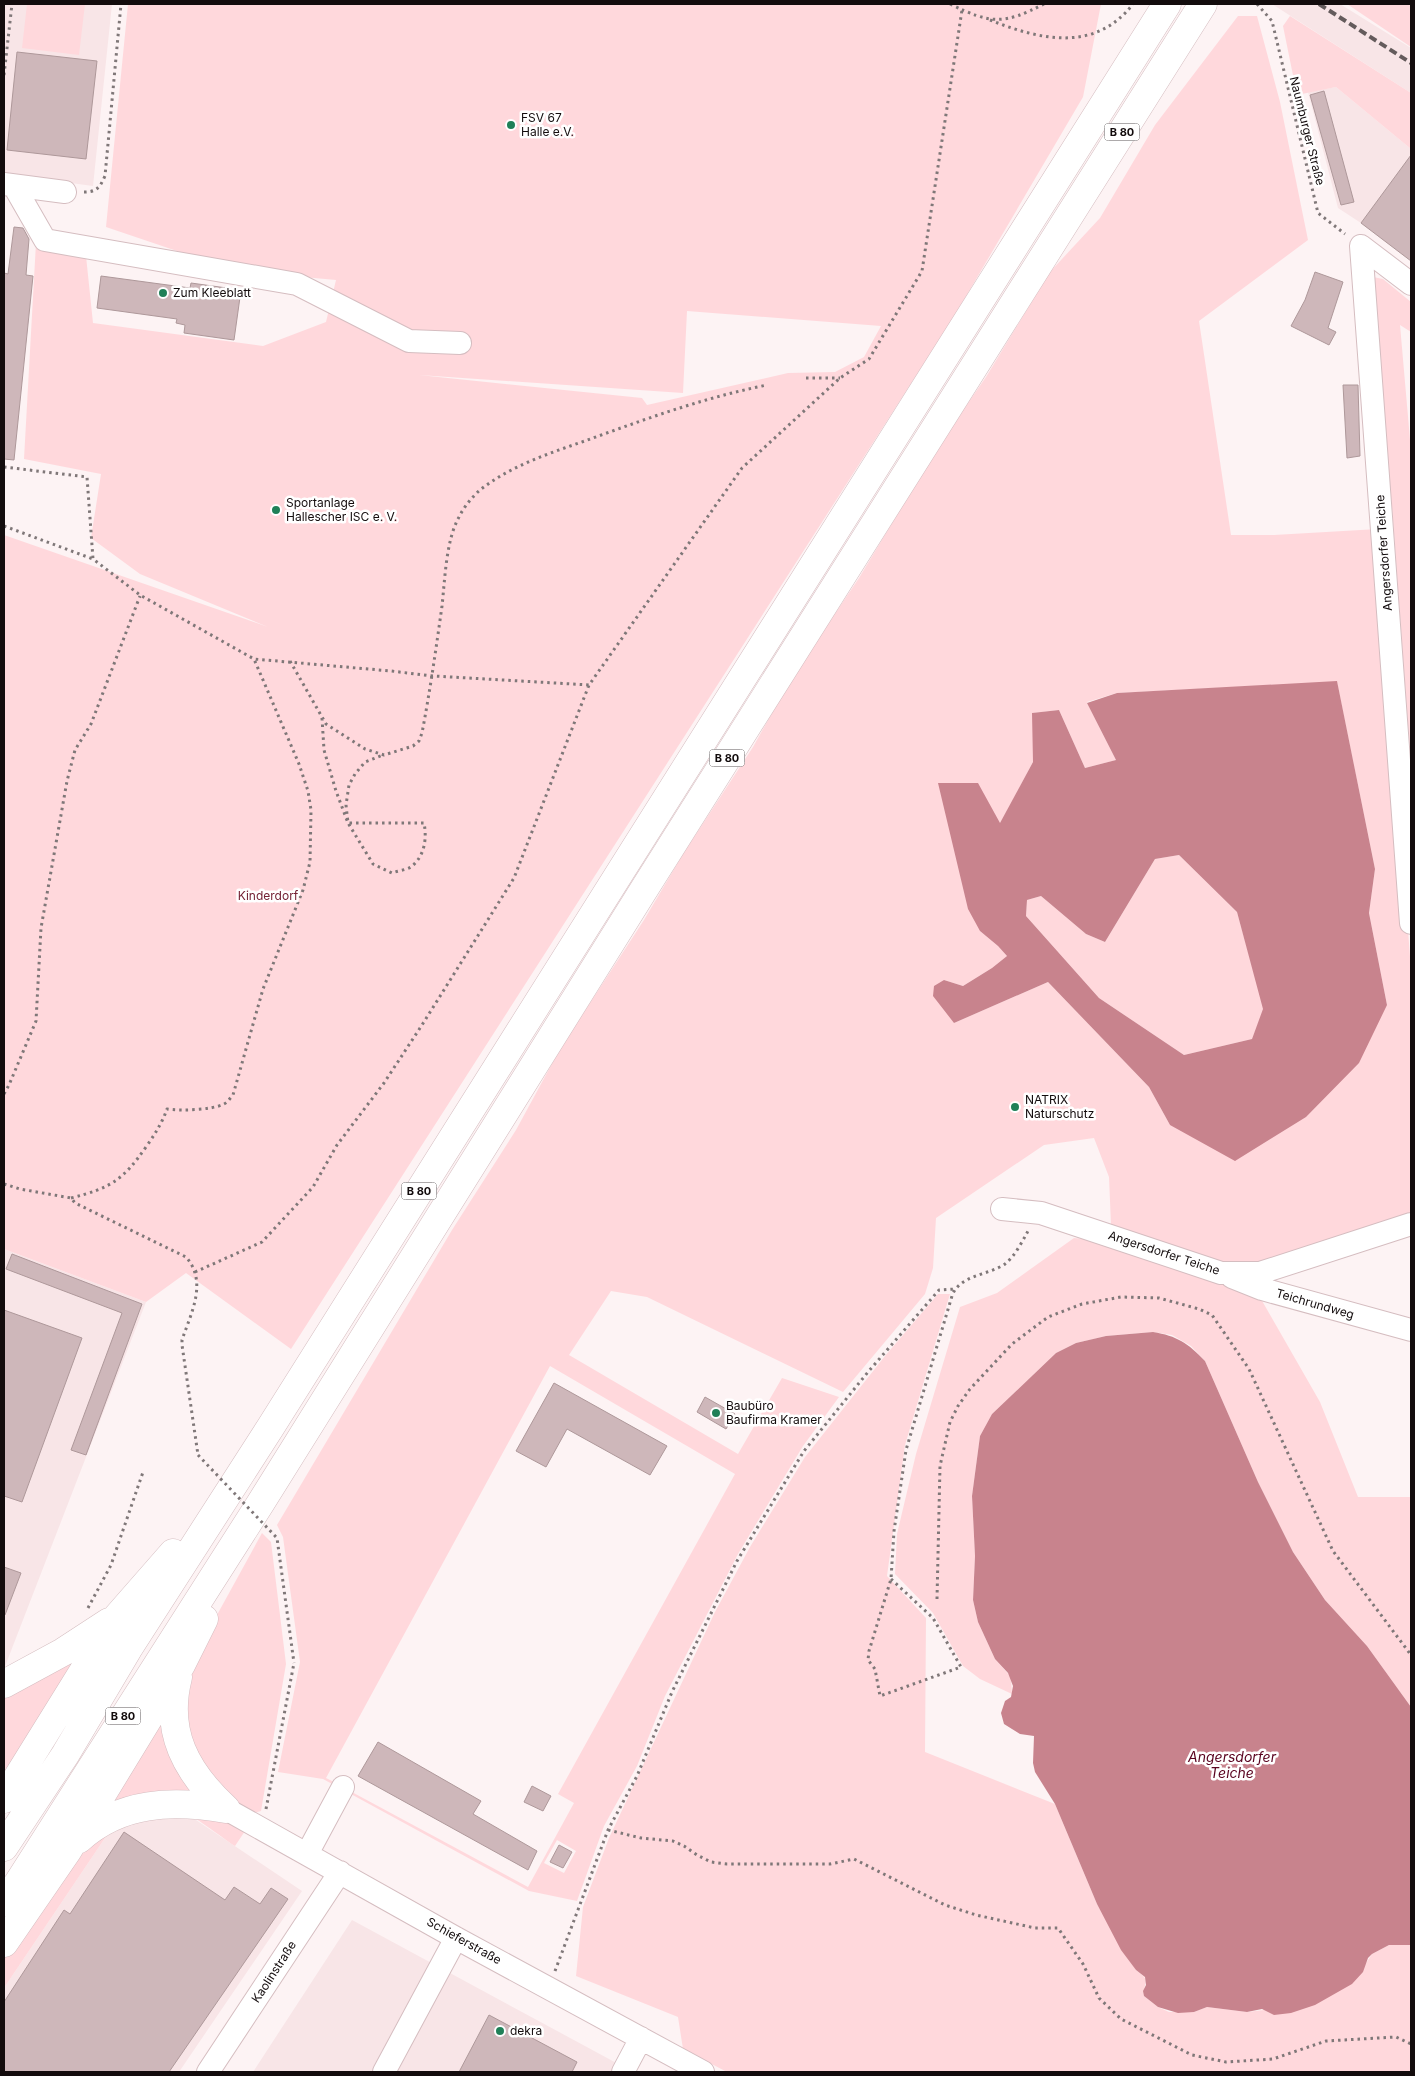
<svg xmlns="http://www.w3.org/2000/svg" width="1415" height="2076" font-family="Inter,sans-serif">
  <rect width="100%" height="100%" fill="#fdf3f4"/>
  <path fill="#f8e5e7" d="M4,4H112L93,186L4,174Z
    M1272,4H1340L1411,48V93Z
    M1336,87L1411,149V261L1361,223L1338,208L1308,92Z
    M4,1249L146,1302L4,1669Z
    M187,1814L302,1891L179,2072H4V1988L107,1835L125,1826L164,1815Z
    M352,1920L633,2072H253Z"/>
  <path fill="#ffd8dc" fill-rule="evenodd" d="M27,4H85L79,55L22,48Z
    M128,4H1101L1083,97L955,315L291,1349L186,1273L146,1302L4,1249V535L268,627L140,574L91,538L101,474L24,459L36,243L86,256L93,323L263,346L326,322L336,280L236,271L106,227ZM687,311L881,326L864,357L835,372L788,373L647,405L642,398L419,375L683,393Z
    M1347,4H1411V47Z
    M1238,16H1257L1280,102L1308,240L1199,321L1231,535H1274L1378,529L1411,970V1213L1272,1260L1219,1266L1111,1225L1109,1177L1094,1138L1044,1145L936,1218L933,1268L925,1294L843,1392L647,1297L611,1291L569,1355L738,1454L782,1378L839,1397L803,1446L738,1554L665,1696L637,1766L604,1826L577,1901L529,1891L349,1793L350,1791L528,1887L574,1803L558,1794L735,1474L550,1366L326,1778L336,1783L334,1785L323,1779L278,1772L300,1662L283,1537L277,1525L452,1230L516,1130L560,1049L644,920L683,854L753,747L791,679L859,578L939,445L986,377L1049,273L1100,218L1155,125ZM1337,682L1375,869L1369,913L1387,1005L1170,1125L1149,1087L1048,982L954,1023L944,980L963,986L992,968L1007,956L998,946L980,931L1000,824L1033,762V713L1059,710L1085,768L1116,760L1087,702L1117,693ZM557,1840L576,1851L564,1873L544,1863Z
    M1290,16L1411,93V149L1336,87L1297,95L1283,26Z
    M1368,276L1383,279L1411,302V332L1400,325L1411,451V766L1392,506Z
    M1179,855L1237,912L1264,1009L1252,1039L1184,1055L1099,998L1026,916L1027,900L1041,896L1086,934L1105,942L1155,859Z
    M1074,1238L1095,1240L1257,1292L1320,1402L1358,1497H1411V1707L1367,1646L1325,1600L1293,1552L1258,1482L1205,1361L1191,1346L1172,1335L1153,1332L1106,1336L1076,1343L1056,1353L992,1414L980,1436L972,1496L975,1556L973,1600L978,1622L995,1659L1011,1677L1012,1694L980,1679L963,1666L933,1613L895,1574L897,1534L916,1454L960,1307L997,1293Z
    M938,1294H950L905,1445L887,1576L926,1618L925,1752L1055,1804L1097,1904L1136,1970C1152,1981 1143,1982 1144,1996L1158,2007L1169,2012H1194L1207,2007L1247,2012L1264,2010L1366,1963L1372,1954L1389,1945H1411V2072H727L683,2049L678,2017L576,1976L583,1907L609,1838L715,1612L750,1547L805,1457L885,1356Z
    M262,1533L271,1542L286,1664L261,1811L254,1813L227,1797L185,1741L190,1664Z
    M80,1652L7,1782L4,1771V1693Z
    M164,1704L205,1798L98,1817Z
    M167,1809C196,1809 220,1816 245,1831L235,1846C225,1840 195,1816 186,1814C163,1810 127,1824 107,1835L4,1988V1956L78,1851C103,1826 132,1814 167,1809Z"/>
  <path fill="#c8838d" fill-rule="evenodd" d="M1337,681L1375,869L1369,913L1387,1005L1359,1063L1306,1117L1235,1161L1170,1125L1149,1087L1048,982L954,1023L933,996L934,986L944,980L963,986L992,968L1007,956L998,946L980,931L968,909L938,783H978L1000,823L1033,762L1032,713L1059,710L1085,768L1116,760L1087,703L1117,693ZM1179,855L1237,912L1263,1009L1252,1039L1184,1055L1099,998L1026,916L1027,900L1041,896L1086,934L1105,942L1155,859Z
    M1153,1332C1177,1336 1188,1343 1205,1361L1258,1482L1293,1552L1325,1600L1367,1646L1411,1707V1945H1389L1372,1954L1368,1958L1363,1972L1352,1984L1315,2005L1291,2013L1274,2015L1262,2009L1247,2012L1207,2007L1194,2012L1178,2013L1158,2007L1144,1996L1143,1991L1146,1985L1145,1977L1136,1970L1121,1950L1097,1904L1055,1804L1035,1772L1033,1763L1034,1736L1020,1734L1004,1724L1001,1713L1005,1701L1011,1697L1013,1686L1008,1673L995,1659L978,1622L973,1600L975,1556L972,1496L980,1436L992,1414L1056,1353L1076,1343L1106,1336Z"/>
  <path fill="#ceb7ba" stroke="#ae989a" d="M17,52L97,61L86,159L7,150Z
    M1324,91L1354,202L1341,205L1310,95Z
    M1411,155V261L1361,223Z
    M14,227L23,228L29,239L26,275L33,276L14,460L4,459V273L8,274Z
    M1315,272L1343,282L1328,328L1336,332L1329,345L1291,326L1305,300Z
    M101,276L190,288L191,283L241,290L234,340L184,333L185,325L176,323L177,319L97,308Z
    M1343,385H1358L1360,456L1347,458Z
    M12,1254L142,1304L86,1455L71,1450L122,1313L6,1269Z
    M4,1310L82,1338L22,1502L4,1496Z
    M554,1383L667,1446L650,1475L567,1429L546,1467L516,1451Z
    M705,1397L735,1414L726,1429L697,1412Z
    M4,1567L21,1573L5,1615H4Z
    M378,1742L481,1801L473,1814L537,1851L528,1870L358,1776Z
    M532,1786L551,1796L543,1811L524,1802Z
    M124,1832L225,1900L234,1887L260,1904L271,1888L288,1899L169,2072H4V2002L64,1910L70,1914Z
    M559,1845L572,1852L563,1868L550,1862Z
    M489,2015L577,2062L572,2072H459Z"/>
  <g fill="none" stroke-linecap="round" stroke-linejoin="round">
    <defs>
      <path id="minor" d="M4,184L65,192
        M14,186L45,240L297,284L409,341L460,343
        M1361,246L1411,923
        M1361,246L1411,284
        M1002,1209L1041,1213L1221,1273H1260L1411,1224
        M1232,1277L1262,1289L1411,1330
        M226,1809L456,1938L703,2072
        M307,1854L343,1787
        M208,2072L340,1872
        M384,2072L456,1938
        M623,2072L641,2038"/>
      <path id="highway" d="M178,1677C164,1732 186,1772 226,1809
        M4,1684L63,1652L109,1622
        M4,1799L117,1617L173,1553
        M79,1839C121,1801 173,1800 226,1809
        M4,1847L65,1755L128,1649L270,1428L1167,4
        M4,1902L18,1883L260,1504L643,891L1203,4
        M4,1943L68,1850L181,1665L204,1619"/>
    </defs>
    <use href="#minor" stroke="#d5bdc0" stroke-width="24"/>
    <use href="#highway" stroke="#d5bdc0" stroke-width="29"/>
    <path stroke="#7f7778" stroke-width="3" stroke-dasharray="2.5 4" stroke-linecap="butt" d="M950,4C991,24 1003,25 1044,4
      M1257,4L1272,21L1318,213L1345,234
      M990,20C1040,40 1095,53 1133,4
      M4,75L12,4
      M84,192C97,192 100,187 105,176L121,4
      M806,378H840
      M4,467L87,477L93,559L140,595L254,659L391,671L433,676L589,685
      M4,526L93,559
      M290,661L326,724L365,749L384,755L413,746L419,741L422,733C430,691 436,649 442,606C445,579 446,540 459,517C464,507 472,497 480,490C513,464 554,452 593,438C651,417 707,397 767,385
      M322,718L324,750L336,791L348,823H424C427,838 425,856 411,867C406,870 397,871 392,873L373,864L348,823L346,805L349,785L355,774L365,762L383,755
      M4,1094L9,1085L36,1021L41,928L67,781L75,750L91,724L140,596
      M4,1184L20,1189L71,1198L75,1203L186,1257C208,1282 191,1313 182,1340V1345L198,1455
      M71,1198C111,1188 123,1180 146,1147C155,1134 162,1123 167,1109C181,1111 212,1110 224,1104C228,1102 230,1098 233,1095L263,989L303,890L310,862L311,810L308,791L299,764L254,659
      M195,1272L262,1242L313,1187L337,1145L384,1083L422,1025L514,878L589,685L742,468L840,378L869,359L922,271L962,10
      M891,1579L933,1618L961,1667L880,1696L875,1669L868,1660L869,1651L891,1579L894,1531L906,1450L952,1296C959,1275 989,1275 1005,1264C1015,1256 1022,1242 1028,1231
      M937,1599L940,1466L950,1422L958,1406L970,1389L1012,1344L1048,1317L1082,1304L1121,1297L1159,1298L1199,1309L1212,1315L1249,1369L1333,1551L1411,1655
      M88,1608L111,1565L143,1472
      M266,1809L294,1663
      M608,1830L641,1838L673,1841L684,1846L697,1855L711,1862L727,1864H830L854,1859L945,1905L976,1915L1035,1928H1058L1083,1964L1099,1998L1121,2019L1192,2055L1226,2062L1273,2059L1326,2041L1396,2037L1411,2044
      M555,1971L608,1830L637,1776L672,1692L737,1561L804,1451L868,1372L939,1290L955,1289"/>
    <use href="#minor" stroke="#fff" stroke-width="22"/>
    <use href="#highway" stroke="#fff" stroke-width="28"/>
    <path stroke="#645b5c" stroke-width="4" stroke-dasharray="8 4" stroke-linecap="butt" d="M1319,4L1411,63"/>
    <path stroke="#7f7778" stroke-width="3" stroke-dasharray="2.5 4" stroke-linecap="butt" d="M198,1455L277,1538L294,1663"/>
  </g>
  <g fill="#1f8058" stroke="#fff" stroke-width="2">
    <circle cx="511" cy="125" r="5"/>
    <circle cx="163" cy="293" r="5"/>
    <circle cx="276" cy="510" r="5"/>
    <circle cx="1015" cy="1107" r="5"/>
    <circle cx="716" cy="1413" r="5"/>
    <circle cx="500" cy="2031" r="5"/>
  </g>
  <g text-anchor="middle" stroke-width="5" stroke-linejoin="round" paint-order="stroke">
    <g fill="#fff" stroke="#5a5556" stroke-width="1">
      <rect x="1104.5" y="123.5" width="35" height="17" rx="4"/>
      <rect x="709.5" y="749.5" width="35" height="17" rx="4"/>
      <rect x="401.5" y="1182.5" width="35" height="17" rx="4"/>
      <rect x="105.5" y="1707.5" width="35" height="17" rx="4"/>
    </g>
    <g font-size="11" font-weight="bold" fill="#130c0d">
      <text x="1122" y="136">B 80</text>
      <text x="727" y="762">B 80</text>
      <text x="419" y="1195">B 80</text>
      <text x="123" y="1720">B 80</text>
    </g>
    <g font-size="12" fill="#130c0d" stroke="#fff" text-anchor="start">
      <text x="521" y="122">FSV 67<tspan x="521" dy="14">Halle e.V.</tspan></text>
      <text x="173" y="297">Zum Kleeblatt</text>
      <text x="286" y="507">Sportanlage<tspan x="286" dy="14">Hallescher ISC e. V.</tspan></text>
      <text x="1025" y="1104">NATRIX<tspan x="1025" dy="14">Naturschutz</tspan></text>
      <text x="726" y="1410">Baubüro<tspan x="726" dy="14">Baufirma Kramer</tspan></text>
      <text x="510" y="2035">dekra</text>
    </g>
    <g font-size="12" fill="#130c0d" stroke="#fff">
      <text transform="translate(1307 131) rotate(76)" y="4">Naumburger Straße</text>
      <text transform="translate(1384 553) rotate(-94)" y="4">Angersdorfer Teiche</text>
      <text transform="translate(1164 1253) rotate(18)" y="4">Angersdorfer Teiche</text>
      <text transform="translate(1315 1304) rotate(16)" y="4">Teichrundweg</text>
      <text transform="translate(464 1941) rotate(29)" y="4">Schieferstraße</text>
      <text transform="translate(274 1972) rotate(-57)" y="4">Kaolinstraße</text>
    </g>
    <g font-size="12" fill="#742134" stroke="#fff">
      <text x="268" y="900">Kinderdorf</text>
    </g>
    <g font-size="14" font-style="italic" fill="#5a0420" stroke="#fff">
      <text x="1232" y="1762">Angersdorfer<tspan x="1232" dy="16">Teiche</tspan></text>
    </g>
  </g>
  <rect width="1415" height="2076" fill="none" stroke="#130c0d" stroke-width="10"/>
</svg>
